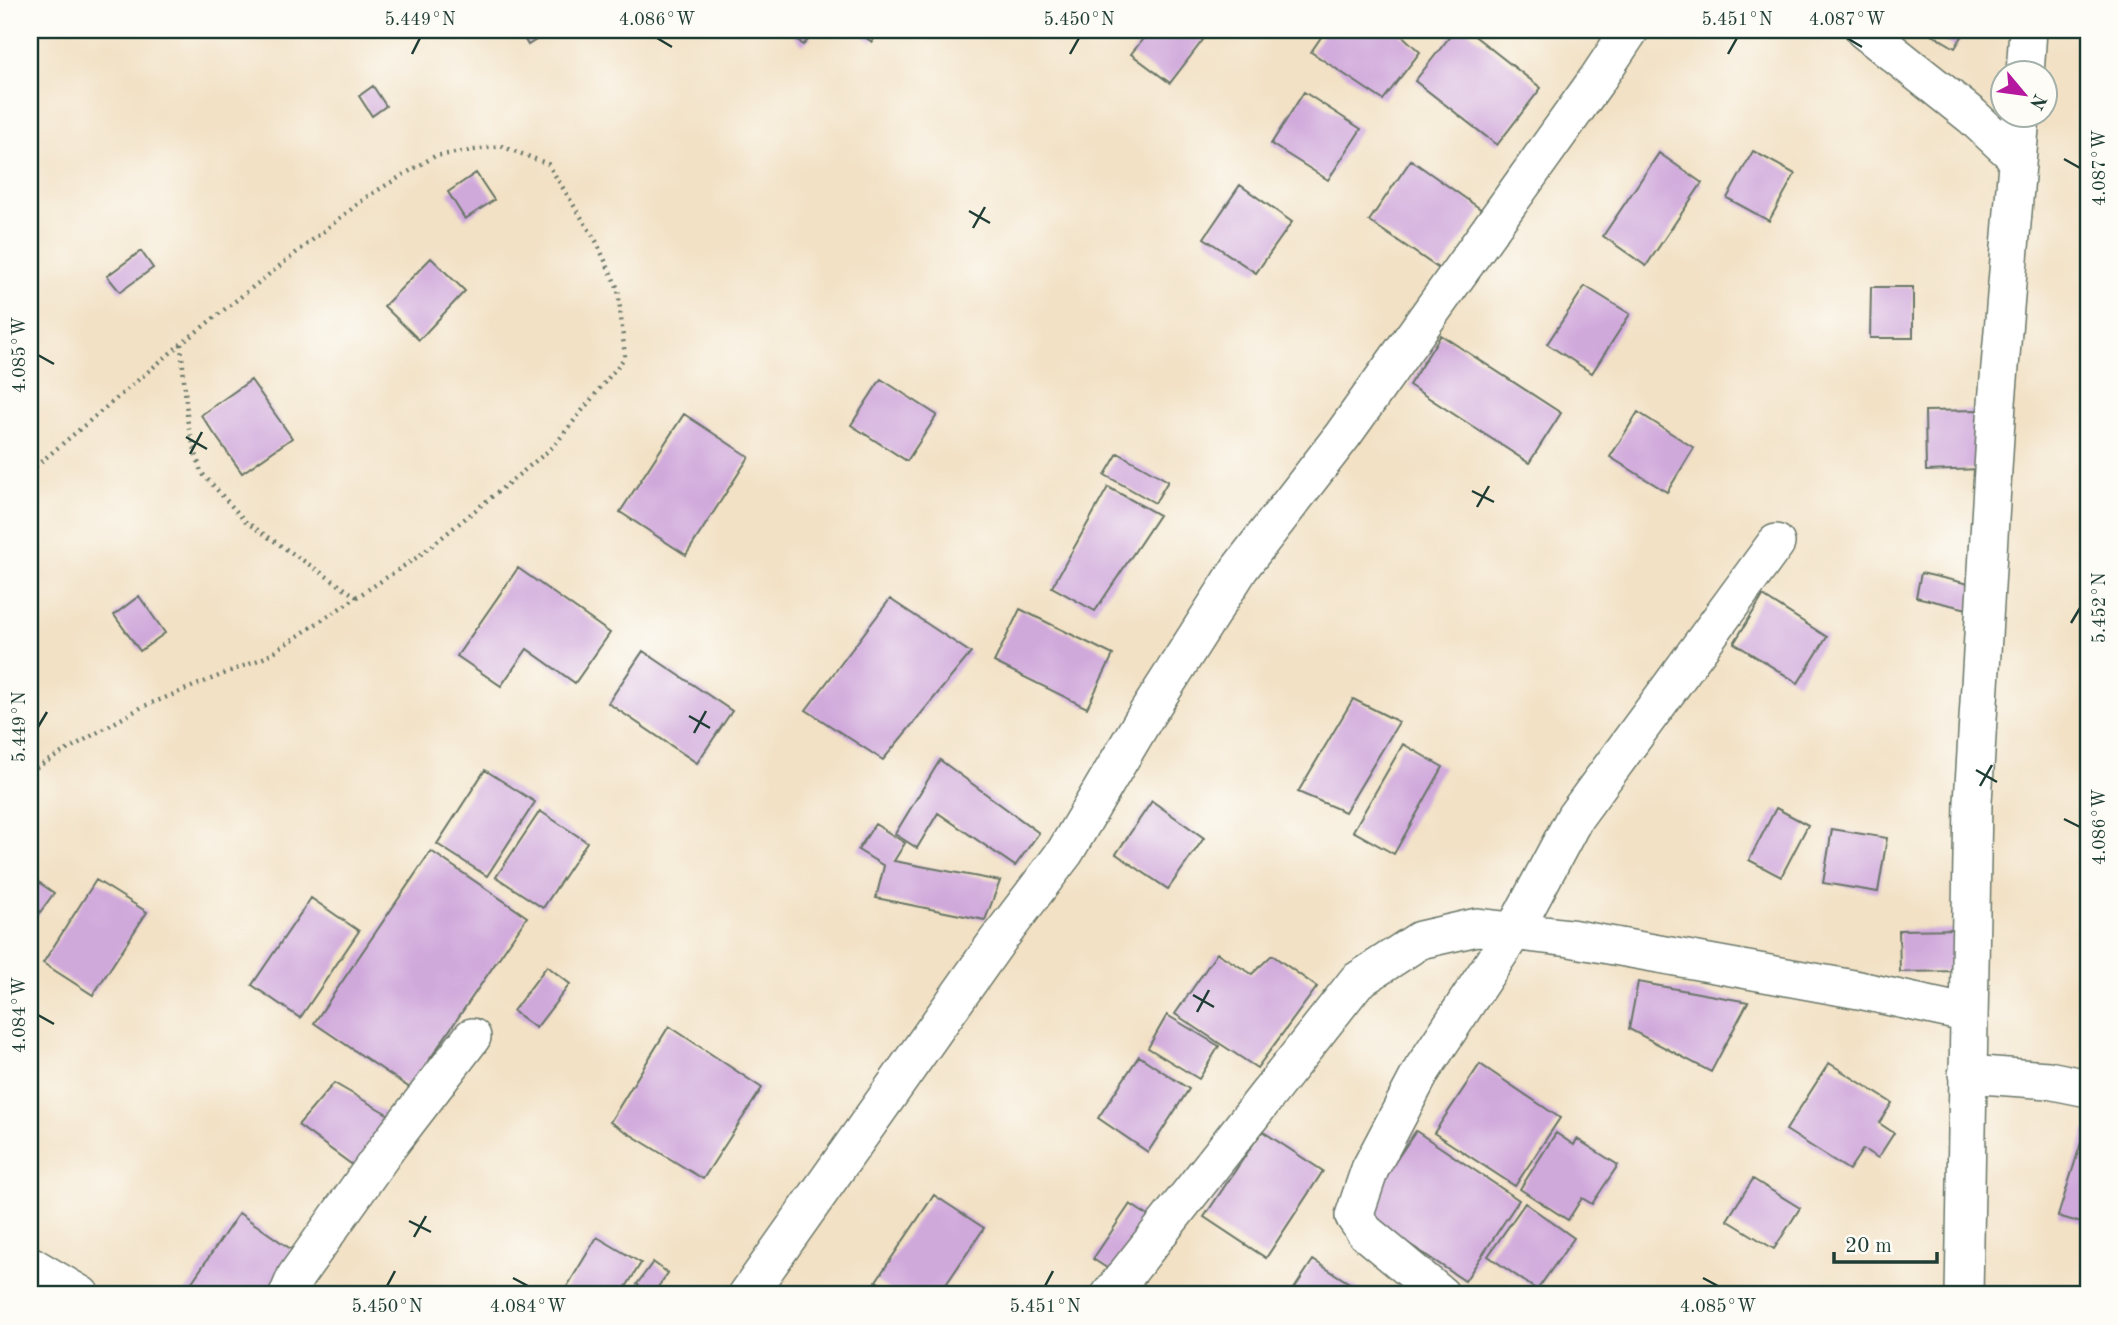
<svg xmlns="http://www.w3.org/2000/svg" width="2118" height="1325" font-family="'Old Standard TT',serif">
  <rect width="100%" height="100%" fill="#fdfcf7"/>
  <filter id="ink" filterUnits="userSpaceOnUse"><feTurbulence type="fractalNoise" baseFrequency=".0143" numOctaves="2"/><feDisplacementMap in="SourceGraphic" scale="14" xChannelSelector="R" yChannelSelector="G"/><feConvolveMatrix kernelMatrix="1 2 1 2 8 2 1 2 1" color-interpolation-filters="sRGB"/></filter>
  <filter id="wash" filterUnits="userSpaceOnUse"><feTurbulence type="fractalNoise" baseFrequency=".00686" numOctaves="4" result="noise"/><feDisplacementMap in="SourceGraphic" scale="28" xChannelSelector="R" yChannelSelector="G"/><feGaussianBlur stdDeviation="1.57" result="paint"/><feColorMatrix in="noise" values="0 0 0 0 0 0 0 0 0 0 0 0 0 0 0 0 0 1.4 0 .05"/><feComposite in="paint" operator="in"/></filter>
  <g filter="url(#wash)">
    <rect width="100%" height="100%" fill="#f2e1c5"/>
    <g id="blocks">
      <path fill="#d0a9db" d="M519,30H541L544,35L528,45Z
        M788,30H804L811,37L803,45Z
        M855,30H880L872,42Z
        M1150,30H1190L1203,40L1170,83L1131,54Z
        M1326,30H1396L1420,52L1383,100L1311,52Z
        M1455,30H1467L1541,88L1497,145L1415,81Z
        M1925,30H1966L1955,48Z
        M373,86L386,106L372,116L359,96Z
        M1304,92L1361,129L1328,180L1271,144Z
        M1753,151L1795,174L1769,221L1727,198Z
        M1659,153L1702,183L1646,266L1603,236Z
        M1411,160L1482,210L1441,270L1369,221Z
        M476,173L494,200L465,219L448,192Z
        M1240,185L1292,222L1256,273L1204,238Z
        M141,251L153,268L120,292L107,276Z
        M431,258L465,291L419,340L384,306Z
        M1585,286L1630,314L1592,373L1547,344Z
        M1871,287H1913V338H1870Z
        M1441,335L1561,413L1529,463L1409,385Z
        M881,379L937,415L907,461L851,425Z
        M251,380L292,438L242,473L201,415Z
        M1980,410L1981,469L1926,471L1925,411Z
        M1638,412L1694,448L1667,492L1610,457Z
        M684,414L749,457L686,555L620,512Z
        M1118,453L1168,481L1155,503L1105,475Z
        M1108,487L1159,515L1095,611L1052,587Z
        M518,568L610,633L575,683L527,649L501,686L457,656Z
        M1921,573L1982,587L1976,611L1916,597Z
        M139,596L165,633L140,651L114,615Z
        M1763,596L1827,637L1798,683L1734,643Z
        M890,599L971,653L883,760L806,710Z
        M1020,609L1113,655L1087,708L994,662Z
        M643,651L732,711L697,763L608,703Z
        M1353,699L1399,722L1345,812L1298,792Z
        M1403,744L1443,767L1394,854L1353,831Z
        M940,760L1039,833L1015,866L938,813L917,848L895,834Z
        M485,770L535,802L487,876L437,844Z
        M1152,801L1204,838L1168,889L1116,854Z
        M1776,808L1808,825L1781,877L1749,860Z
        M540,811L587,842L543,908L496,877Z
        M875,824L905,843L894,861L1000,881L985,920L876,898L884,866L858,850Z
        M1832,829L1887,838L1878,892L1823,883Z
        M431,851L527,917L410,1088L314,1023Z
        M30,876L54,893L30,926Z
        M96,880L147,912L93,995L43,963Z
        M311,898L359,931L300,1018L252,985Z
        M1965,929V971L1900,972L1899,930Z
        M1217,953L1252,974L1272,955L1317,987L1257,1068L1175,1014Z
        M547,966L570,984L536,1028L513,1011Z
        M1638,982L1748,1002L1711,1072L1629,1029Z
        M1167,1015L1219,1046L1199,1079L1148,1048Z
        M669,1026L762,1088L703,1179L610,1122Z
        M1139,1056L1189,1089L1148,1152L1098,1118Z
        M1829,1063L1892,1103L1879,1123L1894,1133L1878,1158L1863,1149L1849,1170L1786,1130Z
        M1480,1064L1560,1118L1515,1186L1434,1133Z
        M334,1083L396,1119L362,1172L298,1125Z
        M2085,1130L2088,1131V1225L2058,1216Z
        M1262,1131L1323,1171L1266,1258L1204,1217Z
        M1416,1131L1519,1200L1465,1281L1361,1212Z
        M1556,1133L1574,1145L1577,1139L1618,1165L1592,1204L1582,1198L1568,1220L1520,1189Z
        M1753,1179L1800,1208L1774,1249L1727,1220Z
        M934,1195L984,1228L939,1295H896L876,1281Z
        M1525,1203L1574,1238L1537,1290L1488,1256Z
        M1130,1204L1150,1217L1113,1272L1093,1259Z
        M239,1213L295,1252L266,1295H183Z
        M597,1237L641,1263L621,1295H562Z
        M1313,1260L1368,1295H1290Z
        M653,1262L668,1273L652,1295L637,1284Z
        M30,1278L56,1295H30Z
        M865,1288L878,1295H860Z"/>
    </g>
  </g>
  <g filter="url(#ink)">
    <use href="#blocks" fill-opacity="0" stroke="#697667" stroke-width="2"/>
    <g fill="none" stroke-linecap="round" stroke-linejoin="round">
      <defs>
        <path id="street" d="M1864,30L1972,116L2017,158
          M2025,74L2028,30
          M1967,1074L2048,1080L2088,1088
          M30,1265L81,1295
          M288,1295L296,1276L389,1145L472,1037
          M747,1295L998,940L1065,852L1145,717L1240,568L1343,435L1596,81L1630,30
          M1110,1295L1357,981L1420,940L1477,927L1570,938L1859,990L1969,1014
          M1441,1295L1365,1232L1354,1216L1370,1169L1422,1070L1514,931L1575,817L1776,543
          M1964,1295L1973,802L1997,403L2021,116"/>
      </defs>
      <use href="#street" stroke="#697667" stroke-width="40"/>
      <path stroke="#697667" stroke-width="4.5" stroke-dasharray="2 5" stroke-linecap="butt" d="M181,344L188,425L201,472L246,522L357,597
        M30,471L181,344L368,196L435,156L501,146L548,164L596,241L618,289L625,357L553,447L419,556L266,657L142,707L30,771"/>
      <use href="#street" stroke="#fff" stroke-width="37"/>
    </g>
  </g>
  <path fill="none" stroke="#1f3d34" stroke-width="2.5" d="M657,38L672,47M1847,38L1862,47M412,54L420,38M1070,54L1079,38M1728,54L1737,38M2064,159L2080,168M969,211L990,223M973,228L985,207M38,355L54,364M186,437L207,449M190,454L202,432M1472,491L1494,502M1477,507L1489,486M2071,623L2080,608M689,716L710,728M38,727L47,712M694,733L706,711M1976,770L1997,782M1980,786L1992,765M2064,819L2080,827M1193,995L1214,1007M1197,1012L1209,990M38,1015L54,1024M409,1221L431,1232M414,1237L426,1216M513,1278L528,1286M1703,1278L1718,1286M387,1286L395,1271M1045,1286L1053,1271"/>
  <rect width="2118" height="1325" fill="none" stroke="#fdfcf7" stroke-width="77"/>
  <g transform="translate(2024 94) rotate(119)"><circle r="33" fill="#fdfcf7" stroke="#a4b0a9" stroke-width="2"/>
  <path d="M0-5L12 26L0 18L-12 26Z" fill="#b5179e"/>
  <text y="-10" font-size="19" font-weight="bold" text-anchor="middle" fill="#1f3d34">N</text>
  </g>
  <path d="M1834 1252v10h103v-10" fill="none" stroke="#1f3d34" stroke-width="3.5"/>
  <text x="1845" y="1252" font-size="21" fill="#1f3d34" stroke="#fdfcf7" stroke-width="5" paint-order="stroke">20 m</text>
  <rect x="38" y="38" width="2042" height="1248" fill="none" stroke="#1f3d34" stroke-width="2.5"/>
  <g font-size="18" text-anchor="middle" fill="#1f3d34">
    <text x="420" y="25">5.449°N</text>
    <text x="657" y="25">4.086°W</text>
    <text x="1079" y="25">5.450°N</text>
    <text x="1737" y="25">5.451°N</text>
    <text x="1847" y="25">4.087°W</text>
    <text transform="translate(2099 168) rotate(-90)" y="6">4.087°W</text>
    <text transform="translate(19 355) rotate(-90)" y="6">4.085°W</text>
    <text transform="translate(2099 608) rotate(-90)" y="6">5.452°N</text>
    <text transform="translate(19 727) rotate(-90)" y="6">5.449°N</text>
    <text transform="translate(2099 827) rotate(-90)" y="6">4.086°W</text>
    <text transform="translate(19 1015) rotate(-90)" y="6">4.084°W</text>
    <text x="387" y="1312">5.450°N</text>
    <text x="528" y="1312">4.084°W</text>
    <text x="1045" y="1312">5.451°N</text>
    <text x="1718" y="1312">4.085°W</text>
  </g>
</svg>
